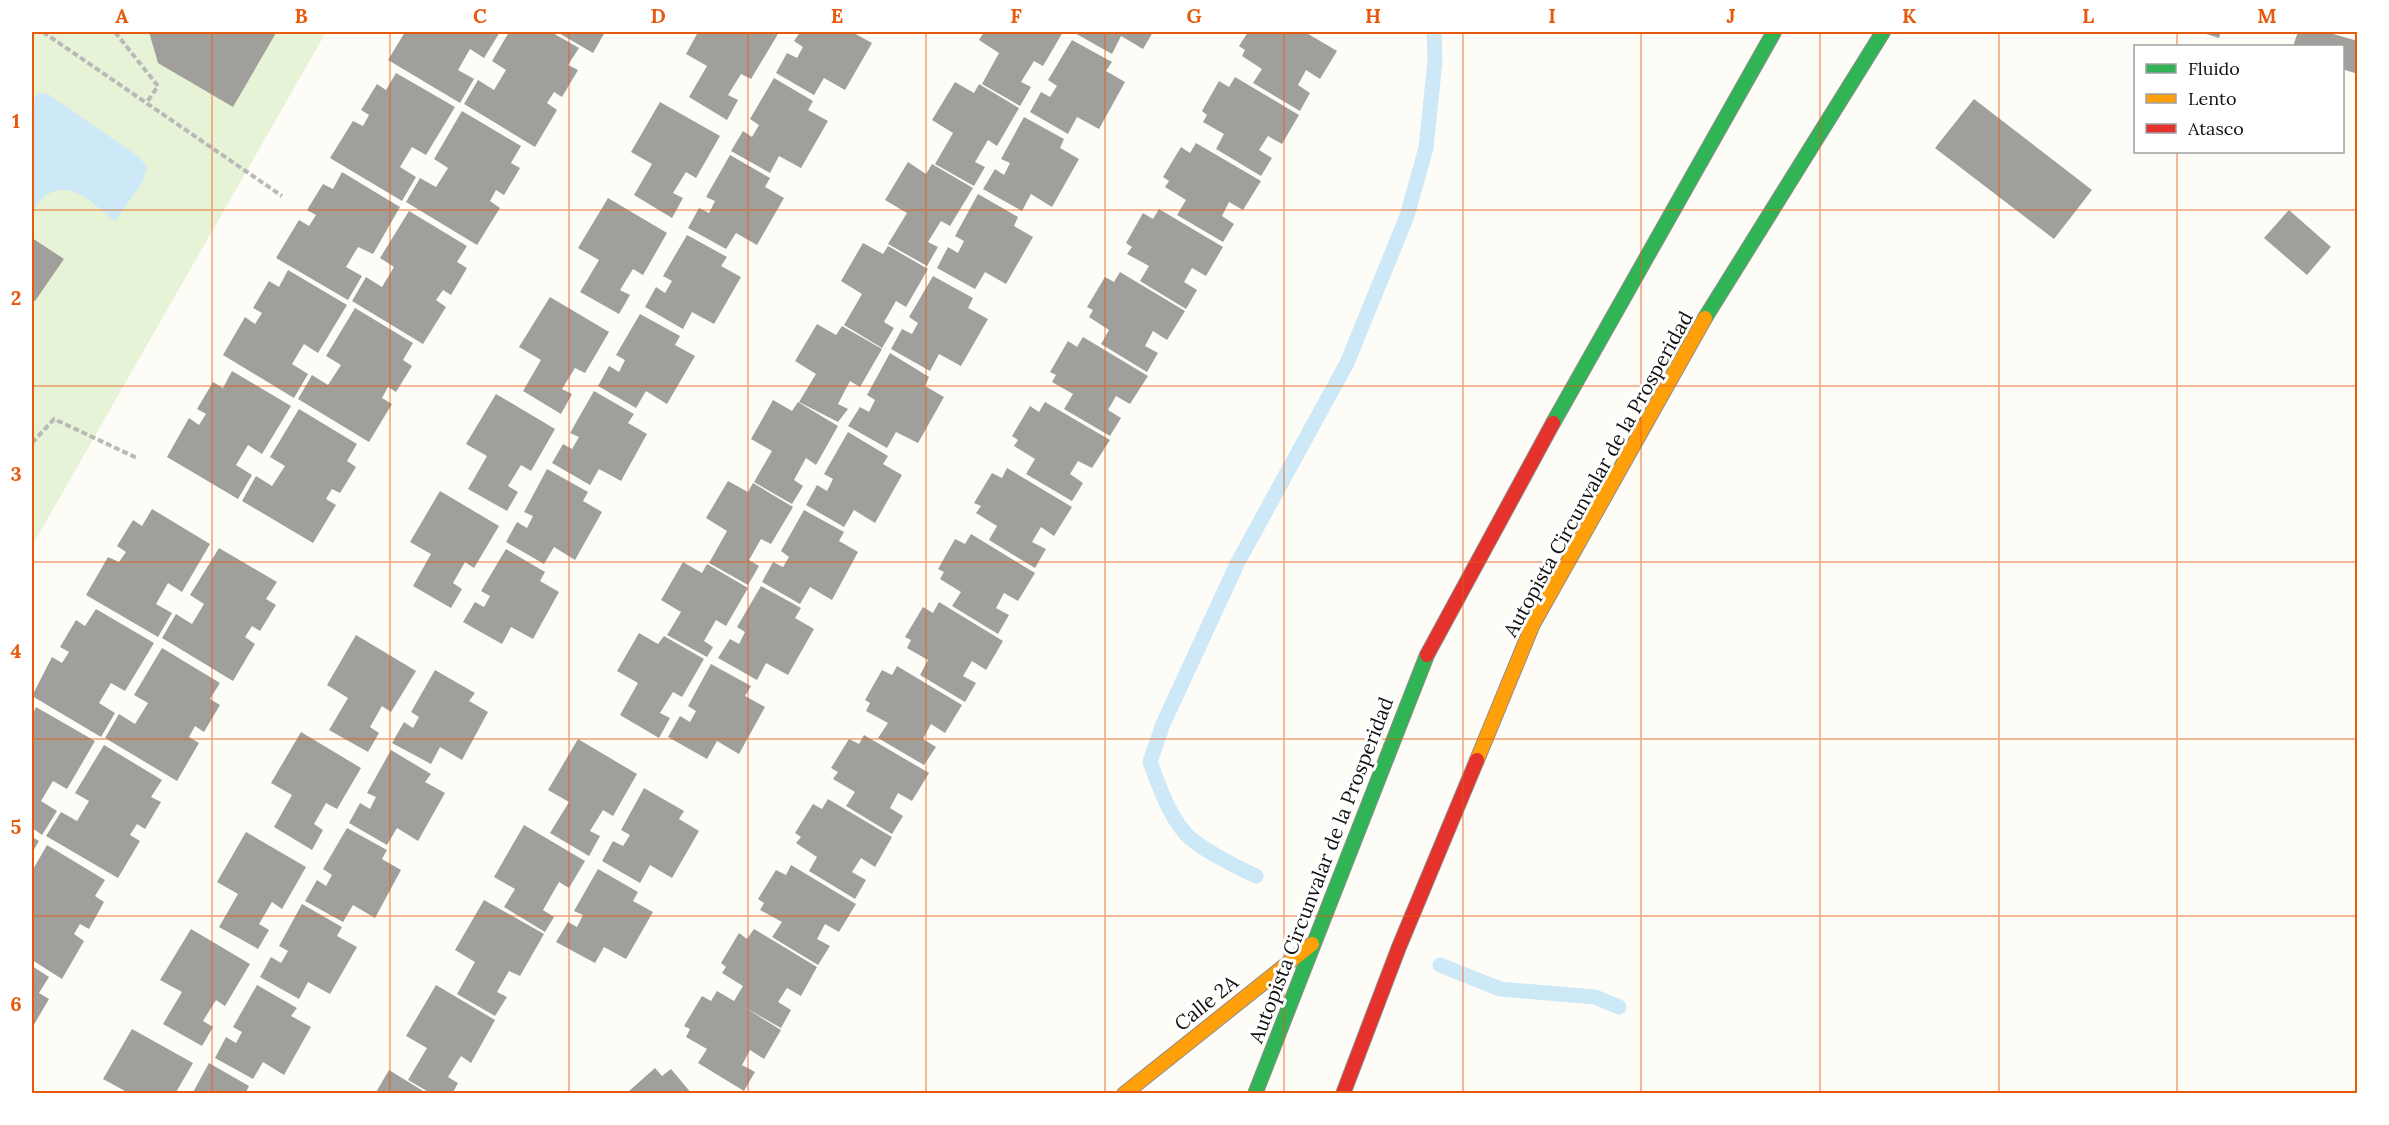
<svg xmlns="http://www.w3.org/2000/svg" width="2389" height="1125" font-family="Lora,serif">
  <rect width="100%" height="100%" fill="#fdfcf7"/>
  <path fill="#e7f3d7" d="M32,32H326L32,546Z"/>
  <path fill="#cde8f7" d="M38,93L48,94L139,157L147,167L142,183L115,221C95,206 69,176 44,197C39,201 36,208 32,211V102Z"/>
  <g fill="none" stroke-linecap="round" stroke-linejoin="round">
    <path stroke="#cde8f7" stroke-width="15" d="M1256,876C1238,868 1197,847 1185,833C1168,813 1159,786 1150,762L1163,724L1238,562L1347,363L1407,216L1426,148L1435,61L1434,32
      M1440,965L1500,989L1595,997L1619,1007"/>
  </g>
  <path fill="#a19f9c" d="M149,32H274L276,33L233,107L158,63Z
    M405,32H500L484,58L470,49L458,70L474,79L460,103L388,60Z
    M509,32H551L579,48L568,65L578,70L562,97L554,92L547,103L557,110L535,147L464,104L478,80L494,90L506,70L492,61Z
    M557,32H605L593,53Z
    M698,32H774L778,34L751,79L741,74L728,95L738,100L727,120L689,97L707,66L686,54Z
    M800,32H852L872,43L845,90L824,78L814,95L776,73L787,53L797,58L803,47L794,41Z
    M984,32H1063L1043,66L1034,61L1021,82L1031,87L1020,106L982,84L999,53L979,40Z
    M1073,32H1153L1143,49L1121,36L1112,54Z
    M1248,32H1305L1337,51L1320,79L1306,70L1298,85L1310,93L1300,111L1253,83L1262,69L1242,56L1245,50L1239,46Z
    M2200,32H2221L2219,38Z
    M2298,32H2326L2358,41V74L2342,69V46H2293Z
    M1072,40L1112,62L1106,71L1125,82L1099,129L1077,117L1068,134L1030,112L1041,92L1050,97L1057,86L1048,80Z
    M396,73L455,107L426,155L412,147L400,167L416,177L402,201L330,158L353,121L363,126L369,115L361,110L377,84L386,90Z
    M1235,77L1299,115L1282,144L1268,136L1259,150L1272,158L1261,176L1216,149L1224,134L1203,122L1207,115L1202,111L1219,81L1229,87Z
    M774,78L813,101L808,110L828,121L801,168L779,156L770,173L731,151L743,131L752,137L759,125L750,119Z
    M955,82L974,93L979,84L1019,108L997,146L988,140L975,162L985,167L974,186L935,164L953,133L932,120Z
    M1974,99L2092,190L2054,239L1935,148Z
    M660,102L720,136L696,178L686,172L673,193L683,198L672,218L634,195L652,164L631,152Z
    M462,111L521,146L511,163L520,168L504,195L496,190L490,201L500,208L477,245L406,202L420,178L436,187L448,168L434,159Z
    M1024,117L1064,139L1060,148L1079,159L1052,207L1031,194L1022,211L983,189L995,169L1004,175L1010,163L1001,159Z
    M1196,143L1261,181L1243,210L1229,202L1222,216L1234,224L1223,242L1177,215L1186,200L1165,187L1169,181L1163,177L1181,147L1190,153Z
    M730,155L770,178L765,187L784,198L757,245L736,233L726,249L688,228L699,208L709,213L715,201L706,197Z
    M908,162L926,174L932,164L973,188L950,226L941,221L928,242L938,247L927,266L888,244L907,213L885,200Z
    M342,172L400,207L373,254L358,247L346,267L362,276L348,300L276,258L299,220L309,226L316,215L307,210L323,184L333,189Z
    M978,194L1018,217L1014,226L1033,237L1006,284L985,272L975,289L937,268L948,247L958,253L964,241L955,236Z
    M608,198L667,233L643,275L633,269L620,290L630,295L619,314L580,292L599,260L578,248Z
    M1159,209L1223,247L1206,276L1192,268L1184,282L1197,290L1186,309L1140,281L1149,266L1127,254L1132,247L1126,243L1143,213L1153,219Z
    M2289,210L2331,247L2307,275L2264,238Z
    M409,211L467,246L457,262L467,268L451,295L443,290L436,300L446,307L423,344L352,301L366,277L382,287L394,267L380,258Z
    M687,235L727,257L721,266L741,277L714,324L692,312L683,329L645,307L656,287L665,293L672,281L663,276Z
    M32,238L64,259L35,301L32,299Z
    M863,243L883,254L888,246L928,269L906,307L896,301L884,322L894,328L882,348L844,325L862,294L841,281Z
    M288,270L347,305L318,353L304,344L292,364L308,374L294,398L223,355L245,317L255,324L262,313L253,308L269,281L279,287Z
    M1120,272L1185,311L1167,340L1153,331L1145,346L1158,353L1147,372L1101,344L1109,330L1089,317L1093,310L1087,307L1105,277L1114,282Z
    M933,276L973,298L968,308L988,319L961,366L939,354L930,371L891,349L902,329L912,334L918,323L909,317Z
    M550,297L609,332L585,373L575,368L562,389L572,394L561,414L523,391L541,360L519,347Z
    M355,308L413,343L403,360L412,366L396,392L388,387L382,398L392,404L369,442L298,399L312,375L328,385L341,365L326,356Z
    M640,314L680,336L675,345L695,356L667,404L646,391L636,408L598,386L609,366L619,372L625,360L616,355Z
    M817,324L836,335L842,326L882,349L860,387L850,381L838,404L848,409L838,422L799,402L816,374L795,361Z
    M1083,337L1148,376L1130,404L1116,396L1108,410L1121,418L1110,436L1064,409L1073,394L1052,382L1056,375L1050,372L1068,341L1077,347Z
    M890,353L929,377L925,386L944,397L918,443L896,432L887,448L848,426L860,407L869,412L875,400L867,395Z
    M232,371L291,406L262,454L248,445L236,465L252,475L238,499L167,457L189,418L199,425L206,414L197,409L213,382L223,388Z
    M594,391L634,414L628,423L647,434L621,481L599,469L590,485L552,463L563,444L572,449L579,437L570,433Z
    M496,394L555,429L531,471L521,465L508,486L518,492L507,511L468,489L487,456L466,444Z
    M773,400L792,411L798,402L838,426L816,465L806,458L794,480L803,486L792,504L754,482L772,451L751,439Z
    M1045,402L1110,440L1092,468L1078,461L1070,474L1083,483L1072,501L1026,474L1035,459L1014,446L1018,440L1012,436L1030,406L1039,412Z
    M299,409L357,444L347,461L356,467L340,493L332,489L326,499L336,505L313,543L242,501L256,476L272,486L285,466L270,457Z
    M848,432L888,456L883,464L902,475L875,523L854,510L844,527L806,505L817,485L827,491L833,479L824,474Z
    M1007,468L1072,507L1054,536L1041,527L1032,542L1046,549L1035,568L989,540L997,526L976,513L981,506L974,503L992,473L1002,478Z
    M547,469L588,492L583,501L602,512L575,560L554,547L544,564L506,542L517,522L527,528L533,516L524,512Z
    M728,481L748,492L753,483L793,507L771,544L761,539L749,560L759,566L748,585L709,563L727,531L706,518Z
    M440,491L499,526L474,568L465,562L453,583L462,589L451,608L413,586L431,554L410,542Z
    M152,509L210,544L182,592L168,583L156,604L172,613L158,637L86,595L108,557L119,562L126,552L117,546L133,520L142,526Z
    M804,510L844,532L839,541L858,552L832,600L810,587L800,604L762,582L773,562L783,567L789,557L781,551Z
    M971,534L1035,573L1018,601L1004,593L996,608L1009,615L998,634L952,606L961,592L940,579L944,572L938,569L955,539L965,544Z
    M219,548L277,582L266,599L276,605L260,631L252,626L245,637L255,644L233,681L162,638L176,614L192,624L204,604L190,595Z
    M506,549L545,572L540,581L559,592L533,639L511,627L502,644L463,622L475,602L484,607L490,596L481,591Z
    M683,562L702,573L707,564L748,588L726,626L716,620L704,641L713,647L707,657L667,635L681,612L661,600Z
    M761,586L801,608L795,618L814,629L788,675L766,663L757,680L718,658L730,639L739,644L745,632L737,627Z
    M939,602L1003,641L986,670L972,661L963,676L976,683L965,702L920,675L928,660L907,648L911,640L905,637L923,607L933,613Z
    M96,609L154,643L125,691L111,683L99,703L115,713L101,737L32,696L52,657L62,663L69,652L60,647L76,620L85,626Z
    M639,633L658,644L664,636L704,659L682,697L673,692L660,713L670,718L659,738L620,715L638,683L617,671Z
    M356,635L416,671L391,712L382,706L370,727L379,733L368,752L329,730L348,698L327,685Z
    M162,648L220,683L210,699L220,705L204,732L195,726L189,737L199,743L177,781L105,738L119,714L135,724L148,703L134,695Z
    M711,664L751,686L745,696L765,707L739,754L717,741L707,759L668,737L680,716L690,722L696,711L688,706Z
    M897,666L962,705L945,733L931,724L923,739L936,747L924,765L878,738L888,723L866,711L870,703L865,700L882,670L892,675Z
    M435,670L475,693L469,701L488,712L462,760L440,747L431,764L392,743L404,722L413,728L419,717L411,712Z
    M36,707L95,741L67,789L53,781L41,801L57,811L42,835L32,828V716Z
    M301,732L361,768L337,809L326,803L314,824L323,830L312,850L274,827L292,795L271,783Z
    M864,735L929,773L912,801L898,793L890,808L903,816L892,834L846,806L855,792L833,779L838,772L831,768L849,739L859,744Z
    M578,739L637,774L613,816L603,810L590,831L600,836L589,856L550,833L569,802L548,790Z
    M104,745L162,780L151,797L161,802L145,829L137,824L130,835L140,841L118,878L46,836L61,812L77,821L89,801L75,793Z
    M391,750L431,774L425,782L445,793L418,841L397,828L387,845L349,823L360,803L370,809L376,797L367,793Z
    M644,788L684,811L679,819L699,831L672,878L650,865L640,883L602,861L613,841L623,846L630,835L621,830Z
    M828,799L892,837L875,867L861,858L852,872L866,880L855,899L809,871L817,857L796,843L801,837L795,833L813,804L822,809Z
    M524,825L585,861L569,888L559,882L543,910L554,917L545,932L504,907L515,889L494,877Z
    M347,828L387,850L382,859L401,870L375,918L353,905L343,922L305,901L317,880L326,886L332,875L323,869Z
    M246,832L306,867L282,909L272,902L259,924L269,930L258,949L219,927L238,894L217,882Z
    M32,837L39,841L32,853Z
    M47,845L105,880L95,896L104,902L89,929L80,924L74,934L84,941L62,979L32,960V871Z
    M791,865L856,904L839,932L825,924L817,939L830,946L818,965L772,937L782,922L760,910L764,903L758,899L776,870L786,875Z
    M598,869L638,892L633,901L653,912L626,959L604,947L595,963L556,942L568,922L577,927L583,915L574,911Z
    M484,900L544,934L520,976L509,971L497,992L507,997L495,1016L457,994L475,962L455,950Z
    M302,904L342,927L337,936L357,947L330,994L308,982L299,999L260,977L271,957L281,963L288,951L279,946Z
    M191,929L250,964L225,1006L216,1000L203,1021L213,1027L202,1046L163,1024L182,992L160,980Z
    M754,929L817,967L801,996L787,988L778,1002L791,1010L781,1028L744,1007L781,1030L764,1059L750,1050L742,1065L755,1072L744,1091L698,1063L707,1049L686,1037L690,1029L684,1026L702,996L711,1001L717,991L734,1001L743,986L722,973L726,967L721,963L739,933L747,939Z
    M32,966L49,977L39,993L49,999L32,1028Z
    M257,985L297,1008L291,1016L311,1027L284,1075L263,1062L253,1079L215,1058L226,1037L236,1043L242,1032L233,1027Z
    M436,985L495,1020L471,1063L461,1056L448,1077L458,1083L452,1094H432L408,1080L427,1048L406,1036Z
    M132,1029L193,1063L175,1094H123L125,1091L103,1079Z
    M209,1063L249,1086L245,1094H192Z
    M655,1068L662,1076L671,1069L692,1094H630L629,1091Z
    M389,1070L428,1094H375Z"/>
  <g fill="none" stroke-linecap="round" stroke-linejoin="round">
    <defs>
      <path id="fast" d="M1705,318L1883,32
        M1553,423L1774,32
        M1255,1094L1427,655"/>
      <path id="slow" d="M1477,760L1533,624L1705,318
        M1124,1094L1312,944"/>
      <path id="jam" d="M1427,655L1553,423
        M1343,1094L1399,947L1477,760"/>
    </defs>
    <use href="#fast" stroke="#8e8d8b" stroke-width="16"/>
    <use href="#slow" stroke="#8e8d8b" stroke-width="16"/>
    <use href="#jam" stroke="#8e8d8b" stroke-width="16"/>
    <path stroke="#b9b9b8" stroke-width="4" stroke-dasharray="6 3" stroke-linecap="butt" d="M43,32L282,196
      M115,32L158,86L147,102
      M32,443L54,419L137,458"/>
    <use href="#fast" stroke="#30b455" stroke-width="14"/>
    <use href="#slow" stroke="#ff9f0a" stroke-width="14"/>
    <use href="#jam" stroke="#e5322d" stroke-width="14"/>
  </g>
  <path fill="none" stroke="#e8590c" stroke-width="1.5" stroke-opacity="0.55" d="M212,32V1094M390,32V1094M569,32V1094M748,32V1094M926,32V1094M1105,32V1094M1284,32V1094M1463,32V1094M1641,32V1094M1820,32V1094M1999,32V1094M2177,32V46M2177,152V1094M32,210H2358M32,386H2358M32,562H2358M32,739H2358M32,916H2358"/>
  <g text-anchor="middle" stroke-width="6" stroke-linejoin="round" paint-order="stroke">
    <g font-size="20" fill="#111" stroke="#fff">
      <text transform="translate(1598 474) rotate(-61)" y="7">Autopista Circunvalar de la Prosperidad</text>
      <text transform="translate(1321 870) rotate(-69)" y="7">Autopista Circunvalar de la Prosperidad</text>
      <text transform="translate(1206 1003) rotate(-39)" y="7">Calle 2A</text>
    </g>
  </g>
  <rect width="2389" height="1125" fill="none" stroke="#ffffff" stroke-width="66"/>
  <rect x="2134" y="45" width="210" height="108" fill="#ffffff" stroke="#a0a0a0" stroke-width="1.5"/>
  <rect x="2146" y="64" width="30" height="9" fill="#30b455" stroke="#a0a0a0" stroke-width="1.5"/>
  <text x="2188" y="75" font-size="18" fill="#111111">Fluido</text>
  <rect x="2146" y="94" width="30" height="9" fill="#ff9f0a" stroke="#a0a0a0" stroke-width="1.5"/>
  <text x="2188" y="105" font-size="18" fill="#111111">Lento</text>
  <rect x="2146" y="124" width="30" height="9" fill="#e5322d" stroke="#a0a0a0" stroke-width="1.5"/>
  <text x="2188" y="135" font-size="18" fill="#111111">Atasco</text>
  <rect x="33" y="33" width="2323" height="1059" fill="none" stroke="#e8590c" stroke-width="2"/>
  <g font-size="20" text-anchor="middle" font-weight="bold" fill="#e8590c">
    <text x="122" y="23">A</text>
    <text x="301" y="23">B</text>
    <text x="480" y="23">C</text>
    <text x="658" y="23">D</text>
    <text x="837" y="23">E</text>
    <text x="1016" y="23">F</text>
    <text x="1194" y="23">G</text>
    <text x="1373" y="23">H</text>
    <text x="1552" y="23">I</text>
    <text x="1731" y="23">J</text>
    <text x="1909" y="23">K</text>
    <text x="2088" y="23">L</text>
    <text x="2267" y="23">M</text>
    <text x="16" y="128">1</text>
    <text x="16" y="305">2</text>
    <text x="16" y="481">3</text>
    <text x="16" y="658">4</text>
    <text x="16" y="834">5</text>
    <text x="16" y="1011">6</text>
  </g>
</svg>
